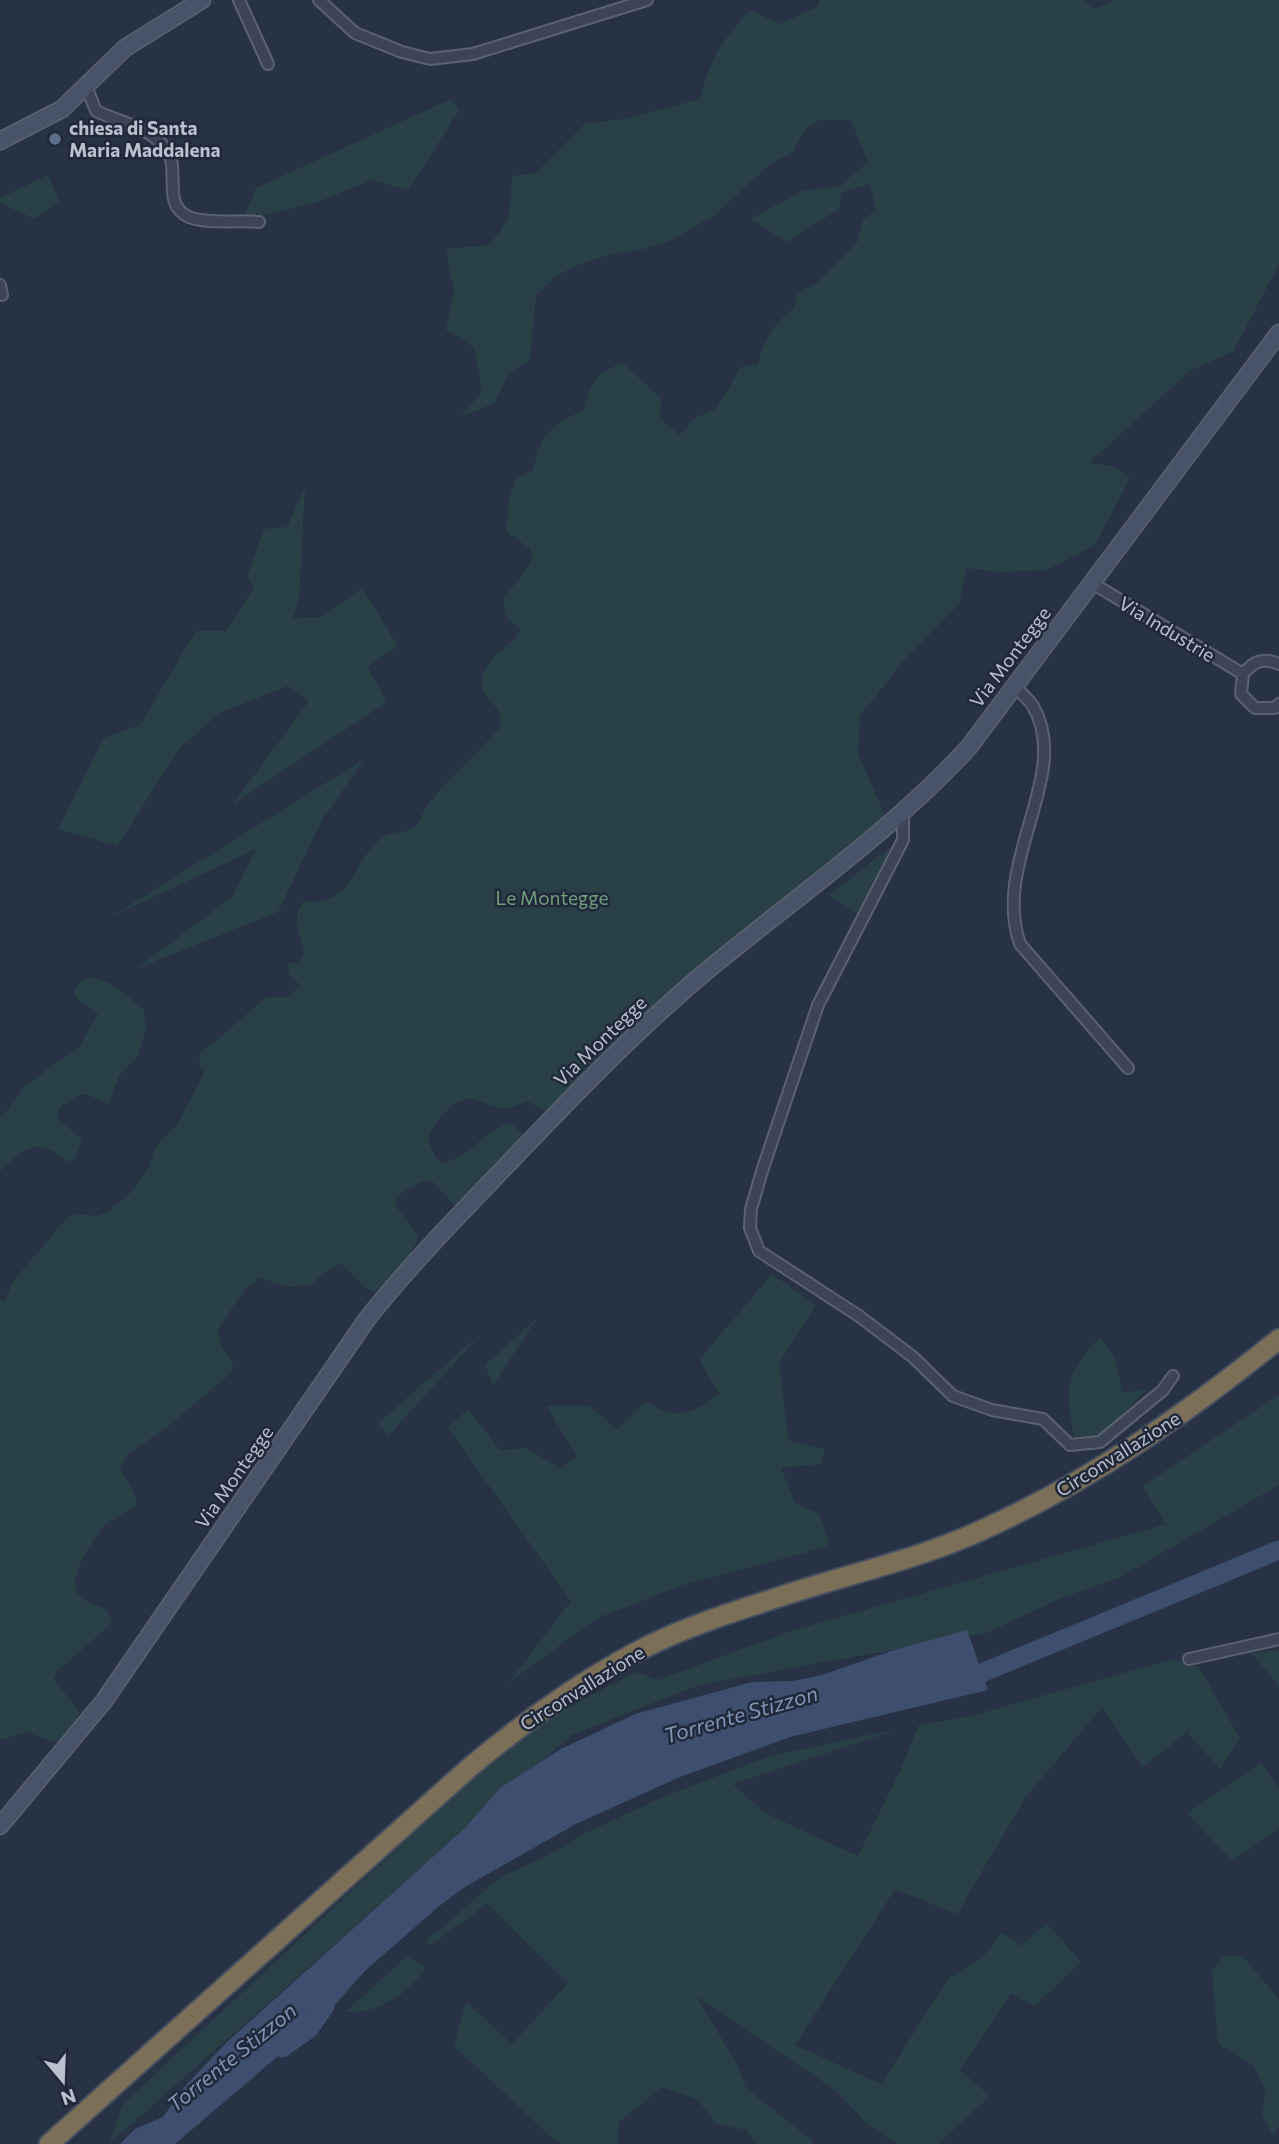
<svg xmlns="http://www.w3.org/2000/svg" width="1279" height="2144" font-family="Commissioner,sans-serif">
  <rect width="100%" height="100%" fill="#273245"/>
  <path fill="#294146" d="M820,0H1084L1095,9L1115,0H1279V264L1233,352L1191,370L1089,463L1112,466L1130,478L1095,545L1047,570L1000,572L966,568L960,603L904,660L860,716L858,753L889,825L829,873L741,931L552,1115L527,1101C499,1116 496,1105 469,1098C450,1103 434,1121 428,1139L435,1157L442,1163C470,1159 490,1124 512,1124L528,1139L458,1209L432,1181H422L397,1196L395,1205L418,1235C417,1249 387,1285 375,1292C359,1287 353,1270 338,1263L310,1285L288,1287L260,1278L245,1289L218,1329L221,1347L233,1362L232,1372L166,1428L129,1453L120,1469L136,1497L135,1506C125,1515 111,1518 102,1528C91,1543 64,1581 80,1596C90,1607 104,1603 111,1617L109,1626L57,1671L54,1680L80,1712C74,1724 67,1737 54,1742L27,1732L0,1740V1301H4L14,1280L68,1217L77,1214L96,1216L106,1213L130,1193L149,1167L155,1148L177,1125L205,1071L199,1064L200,1054L267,997H286L301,986L288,973L289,963H299L304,955C302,937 289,918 304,901C353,909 352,859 382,838C391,831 403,834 412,829C420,824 422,813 427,806C449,777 477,755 500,727C506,704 478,700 482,678C486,657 509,648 521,631L507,618L503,599L529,566L533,557L529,548L506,531L509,499L516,479L534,469C538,436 554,423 584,410C590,382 596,373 623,363L661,398L660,419L680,435L693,419L717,408L741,367L758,364C764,337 774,324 795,307L797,294L818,282L858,241L863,219L876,211L870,184L842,192L839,209L787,242L751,219L802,191L839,186L868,162L851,120H819L804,131L793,152L772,163L713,216L670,241L643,249L607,255L573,267L555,277L536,295L530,360L510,372L493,404L461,417L482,391L474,347L446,330L454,291L446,249L490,245L509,217L512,176L536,173L586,123L624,119L700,99C711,56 721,42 750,10L780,24L817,7Z
    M451,99L459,111L408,190L372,180L315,203L261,216L245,215L256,188Z
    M48,175L59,201L35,219L0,203V198Z
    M305,487L299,600L293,618L322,617L362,588L398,646L367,667L387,702L232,805L309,701L288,686L219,713L179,749L117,846L58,829L104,738L140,725L196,631H226L254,587L247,577L264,529L287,527Z
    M364,759L321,822L278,912L136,969L232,897L256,849L109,918Z
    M895,844L858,914L829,895Z
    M91,977L109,983L143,1008L147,1026L138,1055L119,1076L109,1103C79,1093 84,1088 58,1110V1119L82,1139L76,1157L68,1162C38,1135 24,1148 0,1171V1119L27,1084L79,1047L98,1014L74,996C76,985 79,980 91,977Z
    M772,1274L816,1305L779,1363L789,1441L825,1449L821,1464L781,1468L795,1503L819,1514L830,1546L680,1586L598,1618L508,1683L571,1601L448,1428L468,1409L500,1450L526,1448L561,1469L577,1456L546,1406H590L617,1430L646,1401C677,1423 691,1413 720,1394L699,1360Z
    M538,1317L493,1385L485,1365Z
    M485,1330L389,1435L377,1424Z
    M1100,1337L1115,1359L1123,1393L1147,1389L1103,1434L1074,1437C1065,1384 1064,1377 1100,1337Z
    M1279,1395V1485L1119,1578L1064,1597L986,1633L699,1685L571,1735L109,2144L122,2105L479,1772L549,1717L636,1672L658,1680L794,1630L1166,1524L1143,1486Z
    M1279,1650V1687L1252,1653Z
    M1170,1660L1198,1666L1240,1738L1220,1769L1187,1732L1143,1767L1102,1707L1025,1798L957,1914L895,1889L795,2045L881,2084L949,1978L983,1957L1002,1932L1022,1946L1046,1923L1081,1962L1034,2006L1011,1993L960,2070L990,2096L938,2144H897L870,2126L835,2090L696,1996L737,2064L746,2088L813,2141L811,2144H757L746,2130L716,2124L698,2100L662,2087L618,2123V2144H563L552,2138L454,2046L466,2002L512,2044L568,1983L487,1904L431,1945L425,1942L499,1878L550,1854L583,1834L663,1797L770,1756L902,1728L733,1784L765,1813L858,1856L898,1775L919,1725L974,1715Z
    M1261,1763L1279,1789V1829L1232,1861L1187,1813Z
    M408,1955L426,1968C406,1995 381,2013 346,2012Z
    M1224,1956H1243L1279,2000V2126L1273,2135L1262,2115L1266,2090L1253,2065L1218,2044L1212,1971Z"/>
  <path fill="#3d4e6e" d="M967,1630L988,1690L790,1737L680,1777L576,1824L463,1888L438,1907L364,1972L325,2016L175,2144H120L135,2129L163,2117L186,2085L228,2041L465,1828L500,1788L561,1749L635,1714L752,1682L792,1681L819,1676L891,1651Z"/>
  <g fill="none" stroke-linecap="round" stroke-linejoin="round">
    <path stroke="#3d4e6e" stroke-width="19" d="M961,1684L979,1674L1279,1550
      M282,2048L309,2029L325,2006"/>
    <defs>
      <path id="street" d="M239,0L268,64
        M319,0L355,33L402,52L430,59L473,54L647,0
        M86,86L96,111C119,122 145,126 163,145C184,166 159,204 189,217C204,224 240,220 259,222
        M0,285L2,295
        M1092,583L1243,674
        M1279,664C1263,657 1254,661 1243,674L1241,694L1255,708H1275L1279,704
        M1015,686C1020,692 1028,699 1033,706C1073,775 991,861 1020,944L1128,1068
        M903,813V840L818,1005L763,1168L751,1209L750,1228L759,1251L859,1316L913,1357L953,1396L992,1410L1043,1419L1070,1445L1100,1442L1163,1390L1173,1376
        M1189,1659L1279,1639"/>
      <path id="secondary" d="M0,141L62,109L125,48L202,0
        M0,1826L104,1701L367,1319C410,1265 458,1216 506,1166C570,1099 633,1033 703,974C793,899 890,833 969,747L1279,333"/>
      <path id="highway" d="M49,2144L469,1768C524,1722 583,1679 648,1646C688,1626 733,1612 776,1598C844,1575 917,1560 982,1530C1091,1481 1186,1414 1279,1339"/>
    </defs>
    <use href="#street" stroke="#5a6272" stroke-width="14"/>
    <use href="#secondary" stroke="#5a6272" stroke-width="19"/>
    <use href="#highway" stroke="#464f5f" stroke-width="23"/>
    <use href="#street" stroke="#3c4555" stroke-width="10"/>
    <use href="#secondary" stroke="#495368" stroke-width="16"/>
    <use href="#highway" stroke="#7b6f58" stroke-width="19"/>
  </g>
  <circle fill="#5c6f8a" stroke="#20293a" stroke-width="2.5" cx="55" cy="139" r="7"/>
  <g text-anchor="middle" stroke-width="5" stroke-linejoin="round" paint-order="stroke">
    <g font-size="19" font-weight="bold" fill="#b9c0ce" stroke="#20293a" text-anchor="start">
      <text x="69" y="135">chiesa di Santa<tspan x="69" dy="22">Maria Maddalena</tspan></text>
    </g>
    <g font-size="19" fill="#b9c0ce" stroke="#20293a">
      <text transform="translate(1167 629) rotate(31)" y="7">Via Industrie</text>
      <text transform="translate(1010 657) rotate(-53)" y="7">Via Montegge</text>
      <text transform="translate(600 1041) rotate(-44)" y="7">Via Montegge</text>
      <text transform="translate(1118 1454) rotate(-32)" y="7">Circonvallazione</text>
      <text transform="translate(234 1477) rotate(-55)" y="7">Via Montegge</text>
      <text transform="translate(582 1688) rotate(-32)" y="7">Circonvallazione</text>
    </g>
    <g font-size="19" fill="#709f7d" stroke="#20293a">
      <text x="552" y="905">Le Montegge</text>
    </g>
    <g font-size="21" font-style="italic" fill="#8094b5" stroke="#20293a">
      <text transform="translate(741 1715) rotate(-16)" y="7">Torrente Stizzon</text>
      <text transform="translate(232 2058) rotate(-39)" y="7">Torrente Stizzon</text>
    </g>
  </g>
  <g transform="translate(63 2081) rotate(161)" stroke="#20293a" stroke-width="5" paint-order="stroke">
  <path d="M0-5L12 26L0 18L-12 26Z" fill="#b9c0ce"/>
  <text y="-10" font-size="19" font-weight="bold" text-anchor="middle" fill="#b9c0ce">N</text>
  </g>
</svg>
